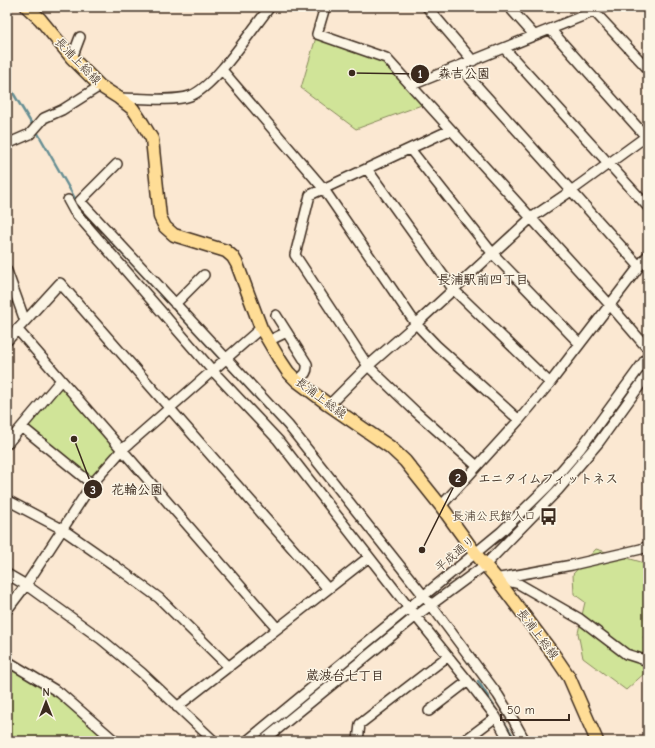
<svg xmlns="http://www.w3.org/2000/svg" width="655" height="748" font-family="'Comic Neue','Klee One',sans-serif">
  <rect width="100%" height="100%" fill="#fbe8d2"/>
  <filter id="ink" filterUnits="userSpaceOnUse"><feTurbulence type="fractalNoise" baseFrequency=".025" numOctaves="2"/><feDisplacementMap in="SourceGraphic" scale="8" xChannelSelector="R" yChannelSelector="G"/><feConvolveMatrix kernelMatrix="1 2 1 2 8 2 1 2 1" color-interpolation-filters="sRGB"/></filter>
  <g filter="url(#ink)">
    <path fill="#d0e498" stroke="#86875b" d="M317,34L386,58L427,103L356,129L301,88Z
      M61,380L122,450L92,484L22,427Z
      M596,549L648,564V634L643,637L648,643V670L626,690L583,658L578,633L585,602L574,594L573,574Z
      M7,661L60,693L115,741H7Z"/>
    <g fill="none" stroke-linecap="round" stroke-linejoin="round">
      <path stroke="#668e93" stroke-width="2.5" d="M7,83L33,126
        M36,130L77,202
        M105,235L221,360
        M225,364L289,433
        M478,681L516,741"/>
      <defs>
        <path id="minor" d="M325,7L317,34L386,58L610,305L648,349
          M427,7L473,61
          M509,7L534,35
          M590,7L648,69
          M550,29L648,139
          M504,48L648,207
          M72,58L80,37
          M459,66L639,266
          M222,70L323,188L416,324L436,345L519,420
          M412,85L605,7
          M119,98C138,98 173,102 190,96C215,87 252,29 270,7
          M450,130L310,195L295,255L368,366L416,412L477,466
          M7,144L30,134L44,118L62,110L100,86
          M410,149L493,254L580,344
          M117,164L80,201L288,425L431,605L498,695L514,721L525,741
          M367,169L453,289L550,383
          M68,200L74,211L212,370L278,440L409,608L468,681L496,717L509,741
          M7,271L25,321
          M175,304L204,275
          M276,315L307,364C308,373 304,375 297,381
          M17,329L277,628
          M7,341L60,283L328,589
          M268,341L287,332
          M329,405L368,366L416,324L531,218L571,191L648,135
          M22,427L92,484
          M7,444L61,380
          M7,500L62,529L118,568L159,598L229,667
          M441,506L519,420L550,383L648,255
          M7,574L26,585L101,639L142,673L214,741
          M496,578L519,584L580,619L626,654L648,661
          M500,578L572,565L641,549L648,546
          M7,610L26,585L92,484L122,450L261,328
          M7,661L60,693L115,741
          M177,707L369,557
          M429,711L468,681
          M247,741L501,532L548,486L580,449L648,356
          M263,741L416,616L485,565L558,490L599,442L648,374
          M358,741L360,724L448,656
          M464,741L496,717"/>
        <path id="major" d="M27,7L40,19L72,58L100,86L119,98L133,109L143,124L152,139L160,217L165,227L174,235L226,251L233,257L237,264L261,328L278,357L288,372L297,381L329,405L390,447L405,461L441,506L475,553L496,578L554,655L569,677L597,741"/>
      </defs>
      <use href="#minor" stroke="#3b2a1e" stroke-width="12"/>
      <use href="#major" stroke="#3b2a1e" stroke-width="15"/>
      <use href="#minor" stroke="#fcf5e5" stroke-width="9"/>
      <use href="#major" stroke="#ffdd96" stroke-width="12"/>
    </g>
  </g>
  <defs>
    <symbol id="bus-bare" viewBox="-9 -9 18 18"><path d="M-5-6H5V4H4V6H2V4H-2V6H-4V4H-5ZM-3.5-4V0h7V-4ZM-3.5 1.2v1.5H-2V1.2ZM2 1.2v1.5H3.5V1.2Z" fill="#3b2a1e" stroke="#fcf5e5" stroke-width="2.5" paint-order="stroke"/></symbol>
  </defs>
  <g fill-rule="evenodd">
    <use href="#bus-bare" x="536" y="504" width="25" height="25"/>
  </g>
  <g text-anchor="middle" stroke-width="3" stroke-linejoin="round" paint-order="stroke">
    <g font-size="12" fill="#3b2a1e" stroke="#fcf5e5">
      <text transform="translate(78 61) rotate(46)" y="4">長浦上総線</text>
      <text transform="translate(321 398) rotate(37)" y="4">長浦上総線</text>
      <text transform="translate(455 554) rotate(-40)" y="4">平成通り</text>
      <text transform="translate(538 634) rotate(53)" y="4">長浦上総線</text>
    </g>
    <g font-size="12" fill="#3b2a1e" stroke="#fcf5e5" text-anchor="end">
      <text x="536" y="520">長浦公民館入口</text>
    </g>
    <g font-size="13" font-weight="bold" fill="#3b2a1e" stroke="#fcf5e5">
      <text x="483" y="284">長浦駅前四丁目</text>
      <text x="345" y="680">蔵波台七丁目</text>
    </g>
  </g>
  <path fill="none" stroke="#3b2a1e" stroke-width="1.5" d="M352 73L420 74M422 550L458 478M74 439L93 489"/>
  <g fill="#3b2a1e" stroke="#fcf5e5" stroke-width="1.5">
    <circle cx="352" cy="73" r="4"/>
    <circle cx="422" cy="550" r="4"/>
    <circle cx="74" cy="439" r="4"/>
    <circle cx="420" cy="74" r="10"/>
    <circle cx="458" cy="478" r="10"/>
    <circle cx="93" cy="489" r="10"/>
  </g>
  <g font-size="12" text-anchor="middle" font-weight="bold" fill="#fff">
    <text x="420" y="78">1</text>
    <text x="458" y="482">2</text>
    <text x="93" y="494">3</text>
  </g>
  <g font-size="13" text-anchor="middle" font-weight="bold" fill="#3b2a1e" stroke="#fcf5e5" stroke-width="3" stroke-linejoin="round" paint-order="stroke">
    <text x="464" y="78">森吉公園</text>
    <text x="548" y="483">エニタイムフィットネス</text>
    <text x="137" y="494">花輪公園</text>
  </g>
  <rect width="655" height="748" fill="none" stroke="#fcf5e5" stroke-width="24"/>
  <rect x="12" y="12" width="631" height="724" fill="none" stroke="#3b2a1e" stroke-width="1.5" filter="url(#ink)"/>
  <g transform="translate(46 702)" stroke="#fcf5e5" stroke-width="3" paint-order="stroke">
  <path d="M0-3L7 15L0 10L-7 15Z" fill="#3b2a1e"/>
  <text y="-6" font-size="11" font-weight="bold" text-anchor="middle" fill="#3b2a1e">N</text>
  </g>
  <path d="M501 714v6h68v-6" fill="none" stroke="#3b2a1e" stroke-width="2"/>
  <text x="507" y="714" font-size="12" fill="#3b2a1e" stroke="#fcf5e5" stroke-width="3" paint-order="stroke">50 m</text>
</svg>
